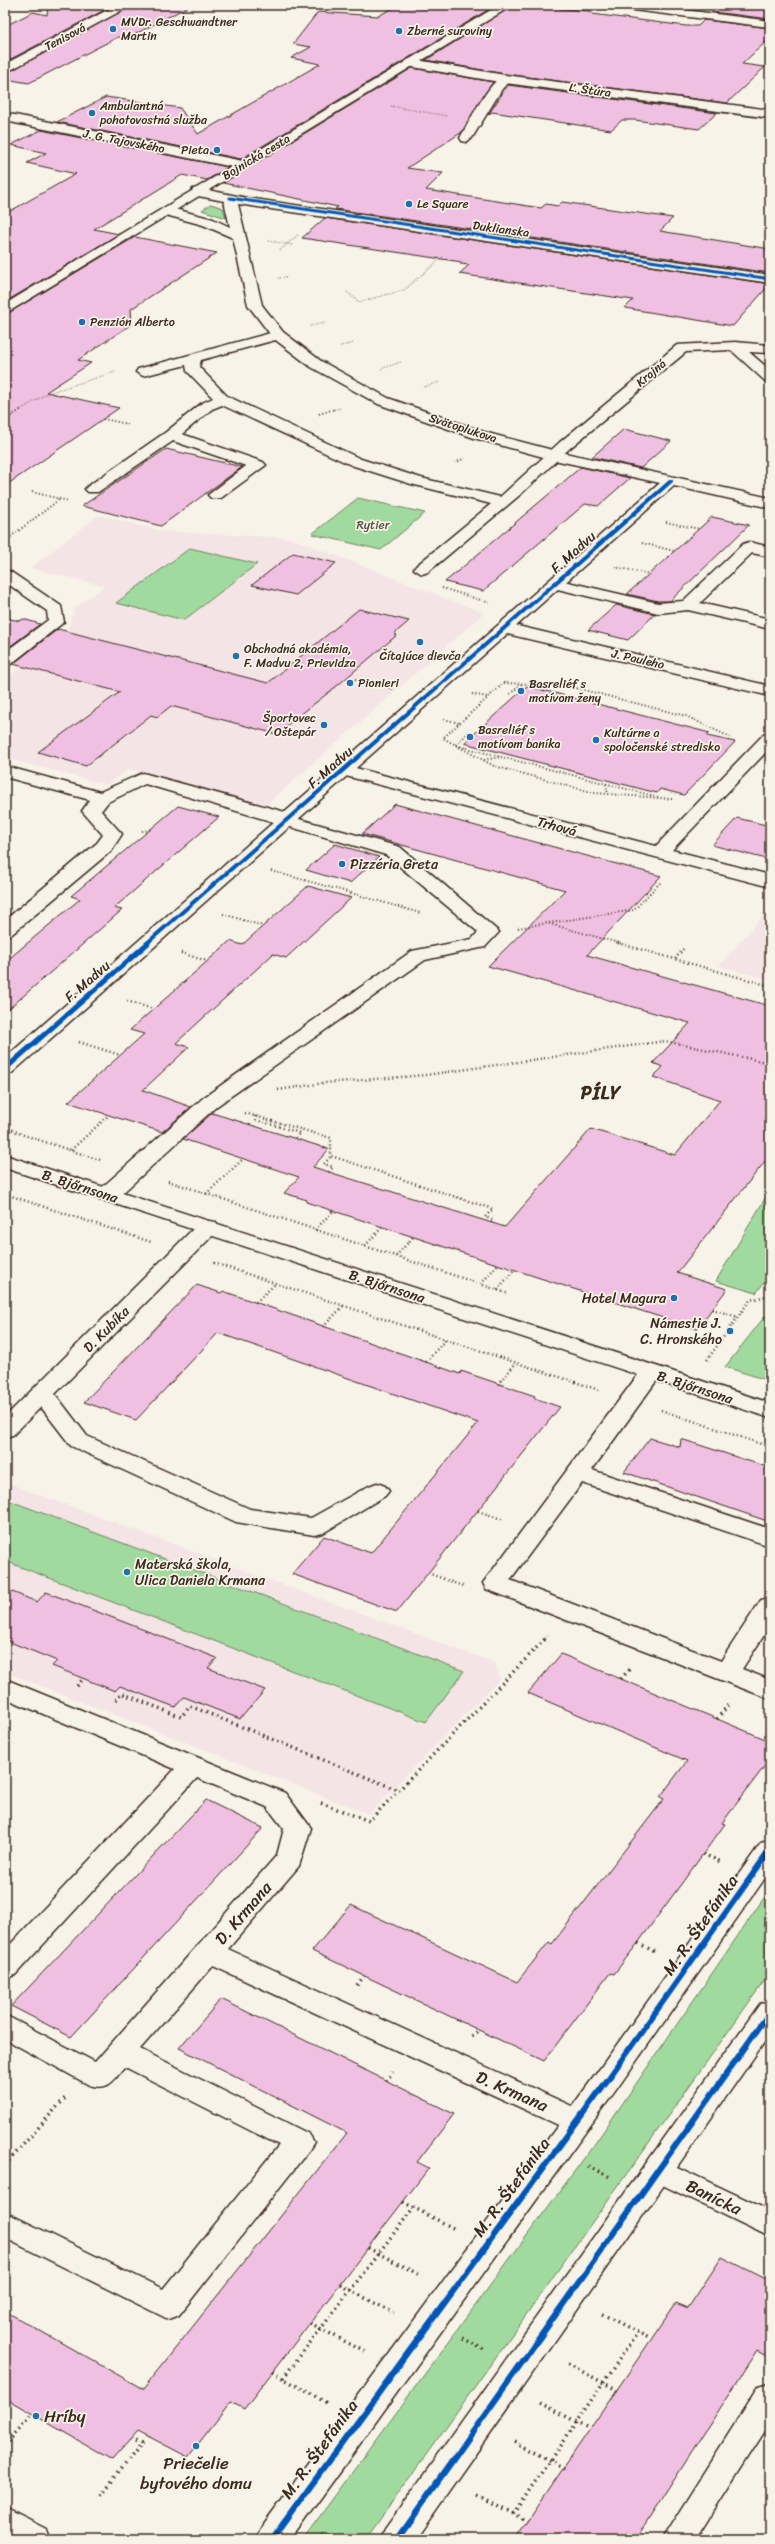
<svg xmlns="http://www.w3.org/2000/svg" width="775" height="2544" font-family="Sriracha,sans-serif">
  <rect width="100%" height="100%" fill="#f7f3e8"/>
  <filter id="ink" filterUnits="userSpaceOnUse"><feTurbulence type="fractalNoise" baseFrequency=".025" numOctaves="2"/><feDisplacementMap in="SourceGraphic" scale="8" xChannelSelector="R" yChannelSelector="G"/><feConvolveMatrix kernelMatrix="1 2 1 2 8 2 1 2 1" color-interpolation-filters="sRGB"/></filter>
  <g filter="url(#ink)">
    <path fill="#f5e4e6" d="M99,515L161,531L291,538L484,613L265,806L128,769L107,785L5,758V679L67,633L74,609L104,586L30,568Z
      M770,908V980L719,966Z
      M5,1482L495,1663L500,1679L369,1814L5,1672Z"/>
    <path fill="#a1da9e" stroke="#6e825e" d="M211,204L223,208L226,218L202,210Z
      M358,498L425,513L381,550L312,534Z
      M190,548L257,564L184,620L116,603Z
      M770,1190V1275L756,1293L716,1281Z
      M765,1316H770V1381L725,1367Z
      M5,1499L464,1671L426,1722L5,1561Z
      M770,1889V1973L366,2539H303L596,2142Z"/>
    <path fill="#f0c0e2" stroke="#3b2a1e" d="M48,5H114L5,62V26L33,12L47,15Z
      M133,5H191L126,39L118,37L29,83L5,79V74Z
      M399,5L424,8L429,5H496L241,159L57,122L106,97L180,108L198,134L320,64L291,58L311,47L293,44L318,12L378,16Z
      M514,5L589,11L592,14L686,26H698L704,20L770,28V38L742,64L765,67L727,103L505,74L426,60Z
      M720,5H770V19L713,12Z
      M412,68L493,82L462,132L407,168L443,173L426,190L541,208L546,204L558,206L562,202L673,218L660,231L770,249V273L335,209L338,207L223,183Z
      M508,85L717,113L699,129L635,120H622L611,130L492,112L488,115Z
      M41,130L228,167L207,180L182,175L94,229L119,234L5,302V214L76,174L27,163L46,153L11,145Z
      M325,218L770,284L733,326L625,308L633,300L459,274L469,265L460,264L462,262L302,238Z
      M135,237L217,253L131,309L132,324L78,360L91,363L46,392L119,408L5,486V315Z
      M624,429L671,441L641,468L592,457Z
      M166,449L242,467L161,526L82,506Z
      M581,467L630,478L598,506L585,504L483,591L445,582Z
      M712,517L749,525L670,601H658L627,594Z
      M293,553L336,563L296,595L252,585Z
      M616,605L655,614L628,640L588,630Z
      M359,609L409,621L394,634L397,635L338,685L276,734L171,706L157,717L151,715L86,766L38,752L120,692L13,664L58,629L268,683Z
      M5,618L20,621L23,619L40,624L5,650Z
      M527,686L710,733L707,736L735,742L684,795L660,789L657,793L464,743Z
      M395,804L661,876L587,955L770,1006V1155L677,1273L727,1289L697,1329L306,1202L307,1200L284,1193L299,1177L183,1139L212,1113L329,1149L313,1167L505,1227L591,1129L675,1155L720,1100L653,1077L663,1067L653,1063L690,1023L488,966L565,890L362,834Z
      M178,806L219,817L114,908L122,910L5,1012V962L80,899L71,896Z
      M737,818L770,826V860L712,845Z
      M335,844L379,857L350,883L306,870Z
      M308,886L351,898L286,958L273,954L176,1043L189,1047L143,1090L191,1107L162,1132L68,1102L144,1034L130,1030L230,941L242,945Z
      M197,1285L221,1293L223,1291L460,1374L461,1371L535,1396L534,1398L560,1407L397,1612L292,1574L324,1536L371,1553L478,1423L218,1333L136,1420L84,1402Z
      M650,1438L680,1447L681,1439L770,1468V1522L624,1472Z
      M5,1589L37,1602L46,1592L217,1658L208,1668L265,1690L240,1719L184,1697L175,1707L120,1686L115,1691L52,1666L57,1661L5,1640Z
      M561,1654L770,1741V1759L722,1823L725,1824L638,1943L614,1974L610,1973L544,2061L312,1951L351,1905L517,1982L549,1942L552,1944L664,1799L660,1797L687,1761L528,1693Z
      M206,1800L263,1828L71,2037L11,2006Z
      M221,1999L454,2114L417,2162L429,2168L244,2409L231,2402L188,2457L138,2431L112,2460L5,2398V2311L143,2389L347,2133L179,2048Z
      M722,2257L770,2281V2358L757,2351L636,2539H515L676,2303L688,2308Z"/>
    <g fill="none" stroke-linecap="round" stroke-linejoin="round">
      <defs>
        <path id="lane" d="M505,75L511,79L502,89L472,138L466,142L462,141L460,138C468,124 490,79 505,75Z
          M278,331L283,332L285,335L283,338L201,360L199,367L227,396L361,459L421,478L500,497L560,442L677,345L735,342L770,345V353L749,352L770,370V382L765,381L731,350L686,352L570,448L521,494L428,572L422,574L414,569L416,566L491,504L411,484L351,465L222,405L212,409L182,434L263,462L266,465L221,498H211L208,495L246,466L173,441L98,492H88L85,489L88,486L166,432L202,403L213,398L187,371L186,365L143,376L136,372L138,369Z
          M749,542L770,547V557L752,553L700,603L770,619V629L688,610L658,613L549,587L547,584L555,579L658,603L683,601L743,544Z
          M5,570L11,572L61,606L64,622L11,664L5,665V652L48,620L47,611L5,582Z
          M505,623L770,686V696L499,632L497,628Z
          M770,733V748L672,850L770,875V887L338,774L335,770L338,766L344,765L656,846L764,734Z
          M5,766L100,792L143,773L296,815L299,819L400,847L499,932L485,947L425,960L217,1106L115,1200L107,1201L99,1200L96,1195L99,1190L203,1098L412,951L472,939L478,932L386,855L145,784L108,802L101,811L122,834L111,851L12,934L5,936V920L97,843L103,835L82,811L90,800L5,777Z
          M208,1221L216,1222L219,1227L216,1232L55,1394L87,1436L250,1509L311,1518L369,1486L377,1483L385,1486L389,1491L385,1496L323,1533L314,1535L236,1522L71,1446L41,1407L13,1435L5,1437V1417L200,1222Z
          M651,1366L659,1368L662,1373L592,1470L770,1529V1546L582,1483L510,1580L721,1661L761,1600L770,1598V1626L742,1669L770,1680V1699L486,1589L483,1583L643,1368Z
          M5,1679L285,1793L311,1828L299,1866L228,1949L587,2113L592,2121L587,2129L577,2133L567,2129L213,1966L140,2049L309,2134L314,2142L309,2150L179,2315L168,2319L5,2238V2212L163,2289L279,2145L125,2067C113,2081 109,2091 89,2085L5,2039V2015L95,2062L277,1855L284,1829L267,1807L197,1778L15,1975L5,1979V1950L175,1769L5,1698Z
          M658,2158L770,2211V2237L648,2178L643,2170L648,2162Z
          M770,2383V2423L696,2539H662L759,2386Z"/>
        <path id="street" d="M117,5H132L5,73V64Z
          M611,5H645L770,21V27L617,8Z
          M411,59L505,75L770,110V118L505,83L407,66V60Z
          M5,113L243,161L249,165L243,169L5,121Z
          M198,188L247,198L770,275V283L238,204L262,305L283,332L321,361L388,398L484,432L556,451L770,498V508L674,486L12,1073L5,1075V1058L660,483L554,460L474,438L378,404L311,367L273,338L248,305L233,238L203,225L162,214L160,211L167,207L213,219L230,227L224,201L193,195L192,192L193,189Z
          M10,573L18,578L5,586V574Z
          M5,1155L770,1403V1418L5,1168Z
          M770,1840V1871L616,2090L291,2539H256L260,2529L596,2074L761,1843Z
          M770,2001V2034L416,2539H381L385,2529L760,2004Z
          M5,2508L46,2529L50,2539H5Z"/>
        <path id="secondary" d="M499,5H513L5,314V304Z"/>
      </defs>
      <use href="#lane" stroke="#3b2a1e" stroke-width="3"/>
      <use href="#street" stroke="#3b2a1e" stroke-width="3"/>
      <use href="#secondary" stroke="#3b2a1e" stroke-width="3"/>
      <path stroke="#3b2a1e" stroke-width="1.5" stroke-dasharray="0.5 2" stroke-linecap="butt" d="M391,106L447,116
        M269,241L293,245
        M280,250L298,235
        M278,278L287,277
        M347,292L359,302L404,290L444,256
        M310,326L325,323
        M340,346L354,343
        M381,369L401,362
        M424,387L440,382
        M20,410L48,393L115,372
        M332,410L340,408"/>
      <path stroke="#3b2a1e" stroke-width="2" stroke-dasharray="1 2.5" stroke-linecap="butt" d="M319,414L335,409
        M103,419L128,424
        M5,420L22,409
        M455,463L465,458
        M32,492L68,501
        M666,522L699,529
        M5,541L60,499
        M642,543L674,551
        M615,567L649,574
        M442,588L490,603
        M355,679L393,689
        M472,694L487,697
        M510,694L522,684
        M444,719L459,723
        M469,732L455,745L654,796
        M484,760L500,757
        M606,784L608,794
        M672,799L595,793L494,766L443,738L504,683L564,685L686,716L730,737
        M142,831L150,830
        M271,871L351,893L348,897
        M646,892L650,893L662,881
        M351,893L420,913
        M223,914L263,926
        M549,923L634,910L650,893
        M518,928L547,923L622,944"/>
      <path stroke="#3b2a1e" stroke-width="2.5" stroke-dasharray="1 3" stroke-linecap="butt" d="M618,943L770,986
        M181,953L207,961
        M675,959L685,947
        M127,1001L153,1009
        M79,1042L120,1055
        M278,1090L324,1083L426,1075L665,1041L770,1063
        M245,1113L331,1138V1156L493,1209L485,1217L493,1220L491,1223
        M255,1116L256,1120L300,1133L295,1139
        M5,1126L21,1134L100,1160
        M5,1133L9,1129
        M71,1150L109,1115
        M329,1172L333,1167L324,1164L331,1156
        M168,1181L477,1283
        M5,1194L151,1242
        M206,1194L243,1159
        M315,1230L333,1211
        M365,1246L382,1227
        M396,1256L413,1237
        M214,1263L599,1390
        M481,1284L498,1264
        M483,1285L509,1294
        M497,1290L515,1269
        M256,1302L275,1284
        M712,1309L738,1317
        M323,1327L343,1306
        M707,1360L750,1300L770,1295
        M426,1362L445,1340
        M498,1384L516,1363
        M661,1410L770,1447
        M478,1511L504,1520
        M428,1573L465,1587
        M545,1639L548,1636"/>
      <path stroke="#3b2a1e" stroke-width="3.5" stroke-dasharray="1.5 4" stroke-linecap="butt" d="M621,1679L631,1667
        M77,1686L84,1678
        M116,1700L121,1693L181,1717L190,1706L398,1790
        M717,1719L728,1705
        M321,1803L369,1821L546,1638
        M703,1854L721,1862
        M638,1943L657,1953
        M357,1985L364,1976
        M472,2037L478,2030
        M386,2081L393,2072
        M5,2165L66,2097
        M588,2166L610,2177
        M403,2202L455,2229
        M368,2248L420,2275
        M340,2285L394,2313
        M602,2314L651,2339
        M310,2323L365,2352
        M463,2338L486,2351
        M568,2364L617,2390
        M272,2372L327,2403
        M283,2378L414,2207
        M541,2403L590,2429
        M8,2442L32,2414
        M514,2442L564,2468
        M101,2495L142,2443L132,2438
        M478,2495L527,2521
        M513,2514L638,2332
        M323,2533L333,2539"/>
      <use href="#lane" fill="#f7f3e8" fill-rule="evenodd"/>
      <use href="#street" fill="#f7f3e8" fill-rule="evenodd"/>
      <use href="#secondary" fill="#f7f3e8" fill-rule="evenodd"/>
      <defs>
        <path id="cycleway-far3" d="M230,198L770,279"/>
        <path id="cycleway-far2" d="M146,944L671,481"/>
        <path id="cycleway-far1" d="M5,1069L148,943"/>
        <path id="cycleway" d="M272,2539L606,2082L770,1850
          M397,2539L770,2012"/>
      </defs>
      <use href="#cycleway-far3" stroke="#f7f3e8" stroke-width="4.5"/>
      <use href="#cycleway-far2" stroke="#f7f3e8" stroke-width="6"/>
      <use href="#cycleway-far1" stroke="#f7f3e8" stroke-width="8"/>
      <use href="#cycleway" stroke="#f7f3e8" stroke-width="9"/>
      <use href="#cycleway-far3" stroke="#0057b8" stroke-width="3"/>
      <use href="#cycleway-far2" stroke="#0057b8" stroke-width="4"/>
      <use href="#cycleway-far1" stroke="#0057b8" stroke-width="5"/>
      <use href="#cycleway" stroke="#0057b8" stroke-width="6"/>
    </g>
  </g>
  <g fill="#1f6fb2" stroke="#f7f3e8" stroke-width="1.5">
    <circle cx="113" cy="29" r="4"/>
    <circle cx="399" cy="31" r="4"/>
    <circle cx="92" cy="113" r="4"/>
    <circle cx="217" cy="150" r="4"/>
    <circle cx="409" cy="204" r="4"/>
    <circle cx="82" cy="322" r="4"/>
    <circle cx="420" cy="642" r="4"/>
    <circle cx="236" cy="656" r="4"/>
    <circle cx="350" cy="683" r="4"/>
    <circle cx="521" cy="691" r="4"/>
    <circle cx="324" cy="725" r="4"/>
    <circle cx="470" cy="737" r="4"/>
    <circle cx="596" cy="740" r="4"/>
    <circle cx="342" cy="864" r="4"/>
    <circle cx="674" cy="1298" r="4"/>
    <circle cx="730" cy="1331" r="4"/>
    <circle cx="127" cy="1572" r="4"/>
    <circle cx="36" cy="2416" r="4"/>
    <circle cx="196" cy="2446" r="4"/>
  </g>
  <g text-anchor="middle" stroke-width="3.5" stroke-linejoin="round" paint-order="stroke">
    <g font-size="12" fill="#3b2a1e" stroke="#f7f3e8" text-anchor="start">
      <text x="121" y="26">MVDr. Geschwandtner<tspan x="121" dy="14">Martin</tspan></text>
      <text x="407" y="35">Zberné suroviny</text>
      <text x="100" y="110">Ambulantná<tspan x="100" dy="14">pohotovostná služba</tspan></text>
      <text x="209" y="154" text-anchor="end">Pieta</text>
      <text x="417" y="208">Le Square</text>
      <text x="90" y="326">Penzión Alberto</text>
      <text x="244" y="653">Obchodná akadémia,<tspan x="244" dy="14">F. Madvu 2, Prievidza</tspan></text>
      <text x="420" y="660" text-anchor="middle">Čítajúce dievča</text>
      <text x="358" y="687">Pionieri</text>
      <text x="529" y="688">Basreliéf s<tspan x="529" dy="14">motívom ženy</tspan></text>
      <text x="316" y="722" text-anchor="end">Športovec<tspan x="316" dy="14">/ Oštepár</tspan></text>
      <text x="478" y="734">Basreliéf s<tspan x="478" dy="14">motívom baníka</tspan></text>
      <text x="604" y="737">Kultúrne a<tspan x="604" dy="14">spoločenské stredisko</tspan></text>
    </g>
    <g font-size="12" fill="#3b2a1e" stroke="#f7f3e8">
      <text transform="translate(65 37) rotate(-28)" y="4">Tenisová</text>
      <text transform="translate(590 90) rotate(8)" y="4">Ľ. Štúra</text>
      <text transform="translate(124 141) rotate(11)" y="4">J. G. Tajovského</text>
      <text transform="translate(256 157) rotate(-31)" y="4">Bojnická cesta</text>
      <text transform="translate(501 229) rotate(8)" y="4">Duklianska</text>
      <text transform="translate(651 373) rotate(-40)" y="4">Krajná</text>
      <text transform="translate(463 428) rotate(18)" y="4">Svätoplukova</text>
      <text transform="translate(638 659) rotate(13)" y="4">J. Pauleho</text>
    </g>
    <g font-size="12" fill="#54563e" stroke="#f7f3e8">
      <text x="373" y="529">Rytier</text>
    </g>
    <g font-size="14" fill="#3b2a1e" stroke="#f7f3e8">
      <text transform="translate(573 552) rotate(-42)" y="5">F. Madvu</text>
      <text transform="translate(330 767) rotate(-42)" y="5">F. Madvu</text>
      <text transform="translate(557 826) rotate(15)" y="5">Trhová</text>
      <text transform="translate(87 981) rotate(-41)" y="5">F. Madvu</text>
      <text transform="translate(80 1186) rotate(18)" y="5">B. Bjőrnsona</text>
      <text transform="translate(387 1286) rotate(18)" y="5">B. Bjőrnsona</text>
      <text transform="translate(106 1329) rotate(-45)" y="5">D. Kubíka</text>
      <text transform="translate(695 1387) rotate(18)" y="5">B. Bjőrnsona</text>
    </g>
    <g font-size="14" fill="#3b2a1e" stroke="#f7f3e8" text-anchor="start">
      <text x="350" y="869">Pizzéria Greta</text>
      <text x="666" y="1303" text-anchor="end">Hotel Magura</text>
      <text x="722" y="1328" text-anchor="end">Námestie J.<tspan x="722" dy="16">C. Hronského</tspan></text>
      <text x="135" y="1569">Materská škola,<tspan x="135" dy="16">Ulica Daniela Krmana</tspan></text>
    </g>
    <g font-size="17" fill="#3b2a1e" stroke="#f7f3e8">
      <text transform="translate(243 1913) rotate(-49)" y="6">D. Krmana</text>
      <text transform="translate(700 1925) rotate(-55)" y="6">M. R. Štefánika</text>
      <text transform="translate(512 2091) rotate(24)" y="6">D. Krmana</text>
      <text transform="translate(511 2187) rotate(-54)" y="6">M. R. Štefánika</text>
      <text transform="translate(714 2197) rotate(26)" y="6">Banícka</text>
      <text transform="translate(319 2449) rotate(-54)" y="6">M. R. Štefánika</text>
    </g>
    <g font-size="17" fill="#3b2a1e" stroke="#f7f3e8" text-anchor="start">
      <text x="44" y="2422">Hríby</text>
      <text x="196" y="2469" text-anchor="middle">Priečelie<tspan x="196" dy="20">bytového domu</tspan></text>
    </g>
    <g font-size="18" font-weight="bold" letter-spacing="1" fill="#3b2a1e" stroke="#f7f3e8">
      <text x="601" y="1099">PÍLY</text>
    </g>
  </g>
  <rect width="775" height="2544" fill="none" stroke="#f7f3e8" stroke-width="20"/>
  <rect x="10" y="10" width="755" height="2524" fill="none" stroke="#3b2a1e" stroke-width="1.5" filter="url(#ink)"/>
</svg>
